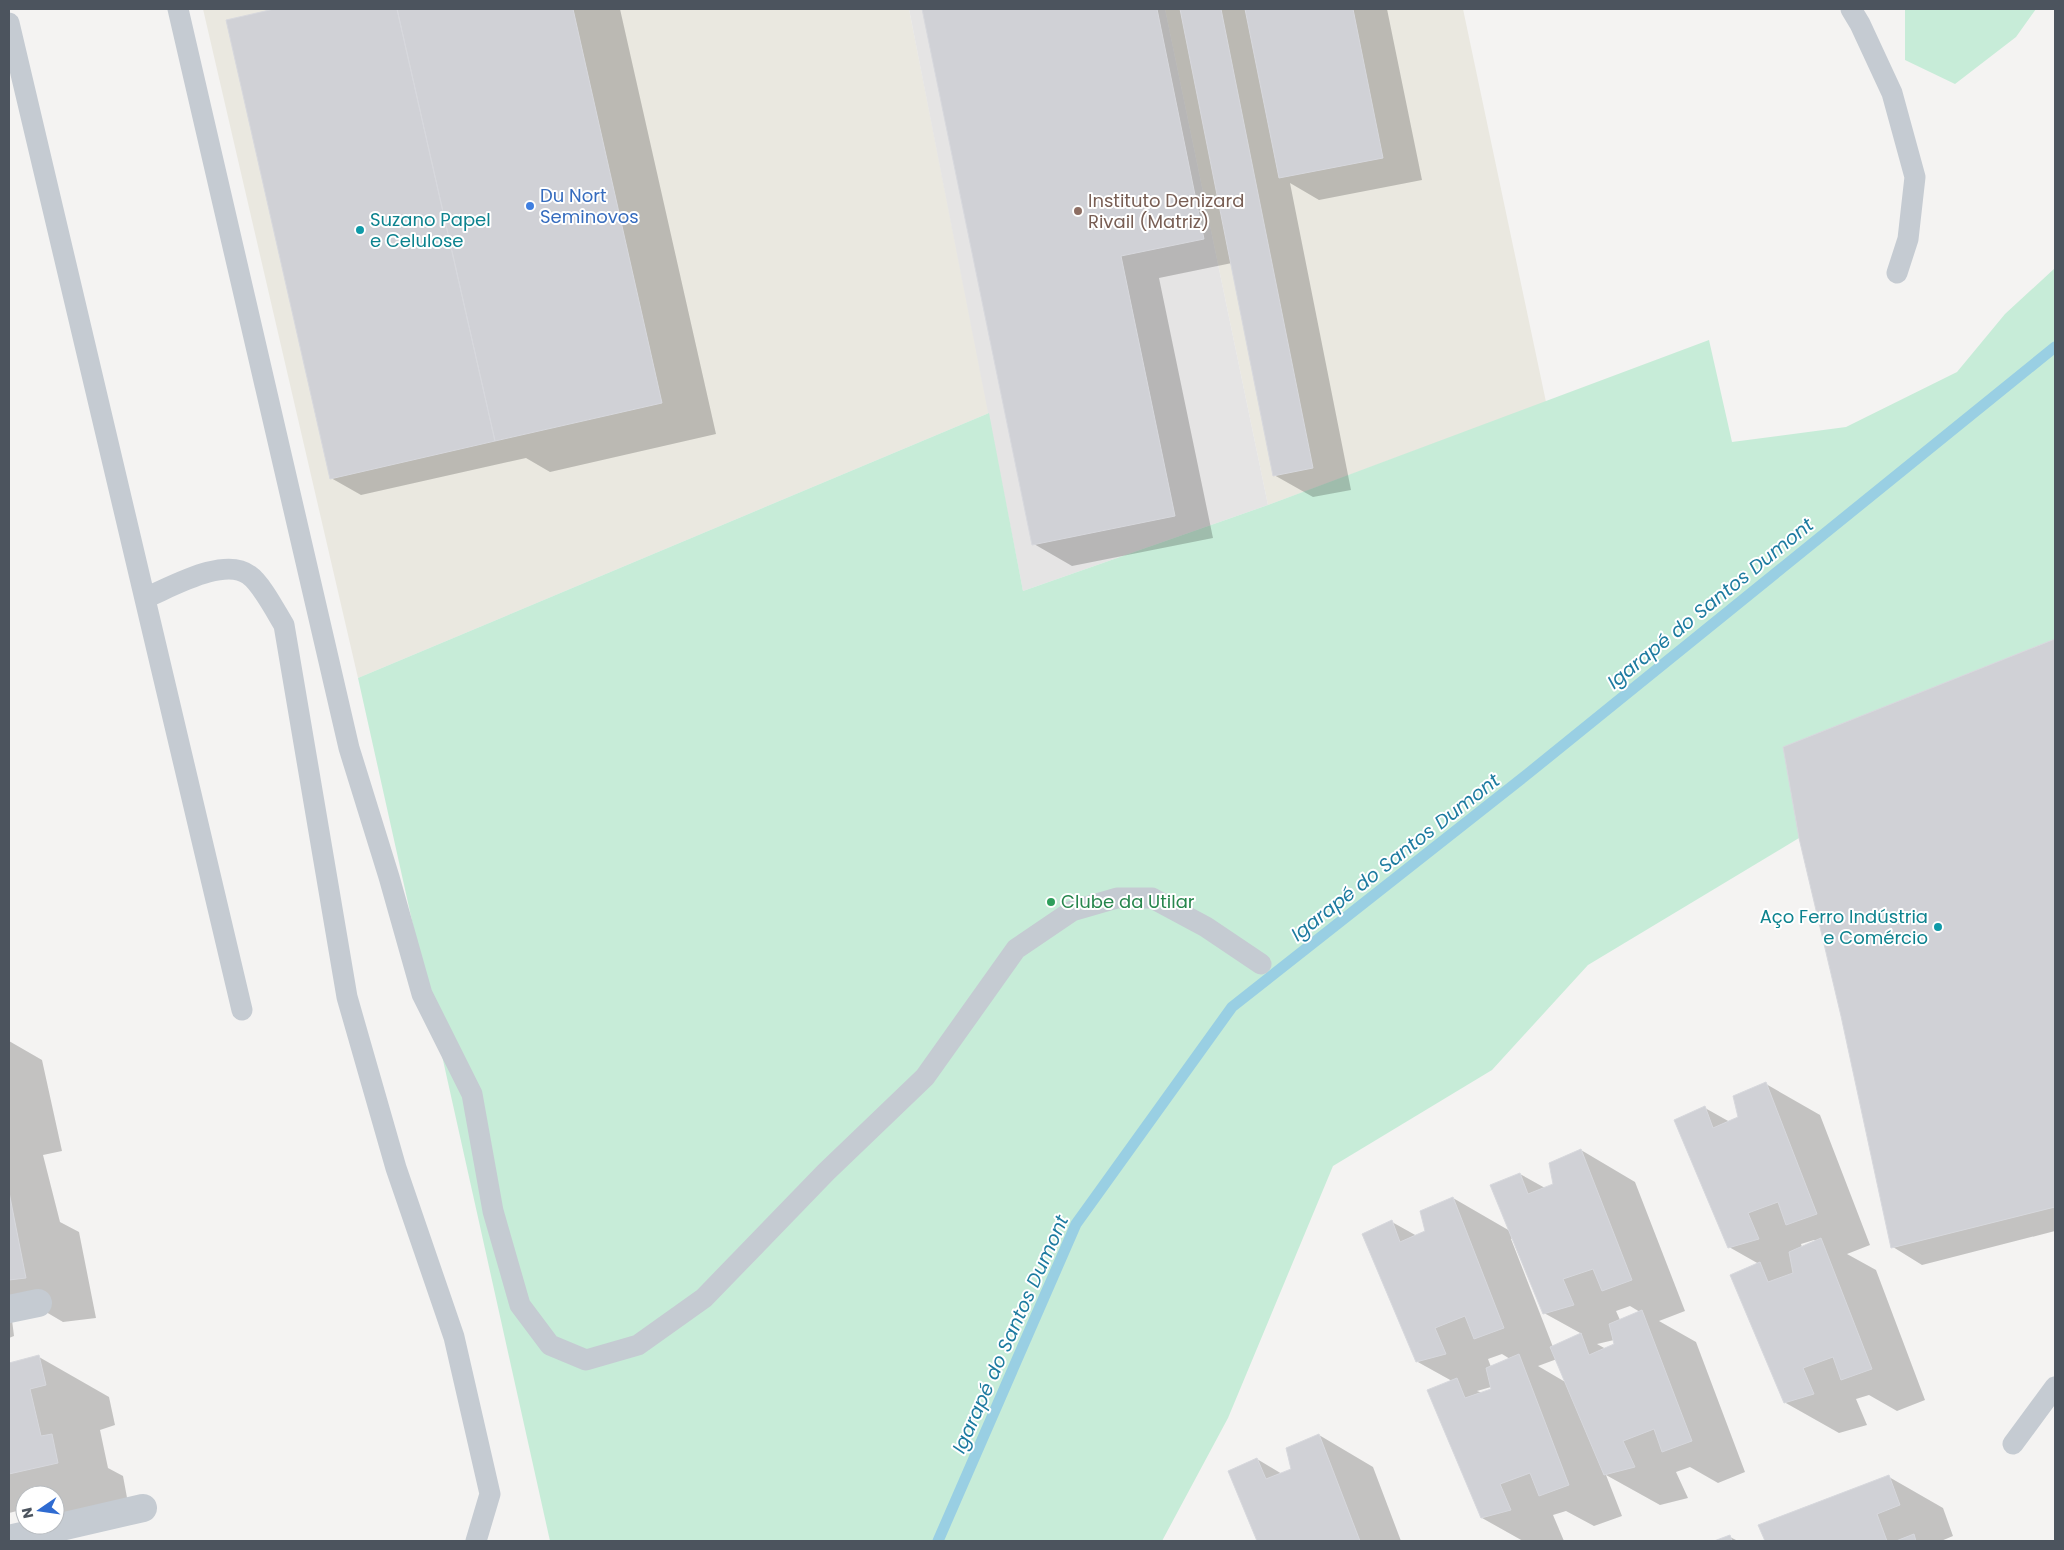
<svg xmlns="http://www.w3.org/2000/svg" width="2064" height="1550" font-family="Poppins,sans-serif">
  <rect width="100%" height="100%" fill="#f4f3f2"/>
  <path fill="#eae8e0" d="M203,9H909L989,413L358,678Z
    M1165,9H1463L1546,402L1268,505Z"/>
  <path fill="#e5e4e4" d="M909,9H1165L1268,505L1023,591Z"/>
  <path fill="#c7ecd8" d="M1905,9H2036L2016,37L1955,84L1905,60Z
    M2055,268V639L1784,747L1799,838L1588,965L1492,1070L1333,1166L1228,1418L1162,1541H550L358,678L989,413L1023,591L1268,505L1709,340L1732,442L1846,427L1957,372L2005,314Z"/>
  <path fill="#0003" fill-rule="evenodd" d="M280,9H620L716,434L550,472L526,458L361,495L331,478L228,21Z
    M923,9H1387L1422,180L1319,200L1290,183L1351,490L1313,497L1274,475L1232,263L1159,278L1213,538L1072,566L1034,544Z
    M2055,640V1231L1922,1265L1893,1247L1784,748Z
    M9,1041L42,1060L62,1151L43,1155L60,1222L79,1232L96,1318L63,1322L46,1312L12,1320L14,1336L9,1338Z
    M1766,1084L1820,1115L1870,1245L1847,1254L1876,1270L1925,1400L1897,1411L1869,1395L1856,1399L1867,1425L1839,1433L1784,1402L1759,1264L1729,1247L1705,1108L1730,1122L1740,1118ZM1814,1240L1817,1241L1802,1247L1801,1244Z
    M1581,1150L1635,1182L1685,1311L1659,1321L1696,1342L1745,1472L1718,1483L1690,1467L1676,1472L1688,1498L1660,1505L1606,1475L1622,1516L1594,1526L1566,1511L1553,1515L1564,1541H1523L1482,1518L1452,1381L1416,1361L1392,1222L1417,1236L1427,1232L1453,1198L1510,1231L1520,1174L1545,1188L1555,1185ZM1513,1238L1544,1313L1582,1334L1553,1347L1511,1239ZM1630,1306L1640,1312L1620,1320L1616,1311ZM1614,1340L1616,1345L1606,1349L1597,1344ZM1502,1354L1510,1359L1491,1367L1488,1359ZM1557,1359L1567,1383L1538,1366ZM1491,1387L1492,1389L1482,1393L1477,1391Z
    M39,1357L109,1397L115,1425L100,1430L108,1468L123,1476L128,1503L55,1520V1495H25V1509L9,1513V1364Z
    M1319,1435L1373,1467L1401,1541H1258L1229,1472L1257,1459L1282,1474L1292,1470Z
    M1889,1477L1943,1508L1953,1536L1941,1541H1766L1760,1526Z
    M1730,1537L1738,1541H1718Z"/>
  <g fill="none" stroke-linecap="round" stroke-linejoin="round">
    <path stroke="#99cfe3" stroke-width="11" d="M938,1541L1076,1224L1232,1007L1530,772L2055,347"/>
  </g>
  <path fill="#d0d1d6" stroke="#d7d8dd" d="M274,9H397L495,441L330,479L226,20Z
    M397,9H573L662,403L495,441Z
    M922,9H1157L1204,239L1121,256L1175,516L1032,545Z
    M1180,9H1221L1313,468L1273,476Z
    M1245,9H1353L1383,158L1279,178Z
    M2055,639V1207L1891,1248L1841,1016L1799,838L1783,747Z
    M1766,1082L1817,1214L1786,1225L1778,1202L1748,1213L1759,1239L1728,1248L1674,1120L1705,1106L1713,1128L1738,1117L1733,1096Z
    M1581,1149L1632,1280L1602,1291L1593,1269L1563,1279L1574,1305L1543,1314L1490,1185L1520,1173L1528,1194L1553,1184L1549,1163Z
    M9,1192L26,1278L9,1280Z
    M1453,1197L1504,1328L1474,1339L1465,1316L1435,1328L1446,1354L1416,1362L1362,1234L1392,1220L1400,1242L1425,1231L1420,1211Z
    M1821,1238L1872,1369L1841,1380L1833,1357L1803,1368L1814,1394L1784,1403L1730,1275L1760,1262L1768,1282L1793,1273L1789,1252Z
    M1642,1310L1692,1441L1662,1452L1654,1429L1623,1441L1635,1467L1604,1475L1550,1347L1581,1333L1589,1355L1614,1344L1609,1324Z
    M1519,1354L1569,1485L1539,1496L1530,1473L1500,1484L1511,1510L1481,1518L1427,1390L1457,1378L1465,1398L1491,1389L1486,1368Z
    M39,1355L46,1385L30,1389L41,1436L52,1434L58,1463L9,1474V1363Z
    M1319,1434L1360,1541H1257L1228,1471L1257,1458L1266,1479L1291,1469L1286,1448Z
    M1889,1475L1900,1505L1877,1514L1887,1541H1765L1758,1525Z
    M1914,1534L1916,1541H1896Z
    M1730,1535L1732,1541H1714Z"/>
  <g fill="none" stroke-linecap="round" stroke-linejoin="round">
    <path stroke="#c5cbd2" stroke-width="21" d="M178,9L349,748L389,877L422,994L472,1094L493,1211L520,1305L550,1345L586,1360L638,1345L704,1298L826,1172L925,1077L1016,949L1072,911L1117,898H1152L1206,927L1261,964
      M1851,9L1860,24L1892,93L1915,177L1908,239L1897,273
      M9,23L242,1010
      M145,598C170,588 224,556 249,575C261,583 276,612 284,625L347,997L396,1168L454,1337L490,1494L476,1541
      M2013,1444L2055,1387"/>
    <path stroke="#c5cbd2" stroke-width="28" d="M9,1309L38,1303
      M9,1539L143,1508"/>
  </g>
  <circle fill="#3f7fe0" stroke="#fff" stroke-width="2" cx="530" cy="206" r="5"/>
  <circle fill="#8d6e63" stroke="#fff" stroke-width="2" cx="1078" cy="211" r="5"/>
  <g fill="#0f9aa8" stroke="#fff" stroke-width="2">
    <circle cx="360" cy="230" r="5"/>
    <circle cx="1938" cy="927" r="5"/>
  </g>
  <circle fill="#2e9e5b" stroke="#fff" stroke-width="2" cx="1051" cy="902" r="5"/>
  <g text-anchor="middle" stroke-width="4" stroke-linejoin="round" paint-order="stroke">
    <g font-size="18" fill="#366cbe" stroke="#fff" text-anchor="start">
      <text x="540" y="202">Du Nort<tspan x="540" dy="21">Seminovos</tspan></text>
    </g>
    <g font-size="18" fill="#785e54" stroke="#fff" text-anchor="start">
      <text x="1088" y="207">Instituto Denizard<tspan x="1088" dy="21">Rivail (Matriz)</tspan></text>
    </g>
    <g font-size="18" fill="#0d838f" stroke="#fff" text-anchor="start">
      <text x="370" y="226">Suzano Papel<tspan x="370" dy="21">e Celulose</tspan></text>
      <text x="1928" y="923" text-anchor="end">Aço Ferro Indústria<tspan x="1928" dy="21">e Comércio</tspan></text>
    </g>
    <g font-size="18" fill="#27864d" stroke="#fff" text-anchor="start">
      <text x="1061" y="908">Clube da Utilar</text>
    </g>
    <g font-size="19" font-style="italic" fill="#1d7ba0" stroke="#fff">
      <text transform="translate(1710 603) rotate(-39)" y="7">Igarapé do Santos Dumont</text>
      <text transform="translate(1395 857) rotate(-38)" y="7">Igarapé do Santos Dumont</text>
      <text transform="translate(1010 1334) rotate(-66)" y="7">Igarapé do Santos Dumont</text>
    </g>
  </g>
  <rect width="2064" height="1550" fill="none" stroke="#4c545e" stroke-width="20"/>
  <g transform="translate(40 1510) rotate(257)"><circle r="24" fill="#ffffff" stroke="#b7bbbf"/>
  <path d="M0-4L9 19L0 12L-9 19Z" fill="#2f6bd1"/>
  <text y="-8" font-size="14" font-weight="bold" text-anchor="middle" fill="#4c545e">N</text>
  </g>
</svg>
